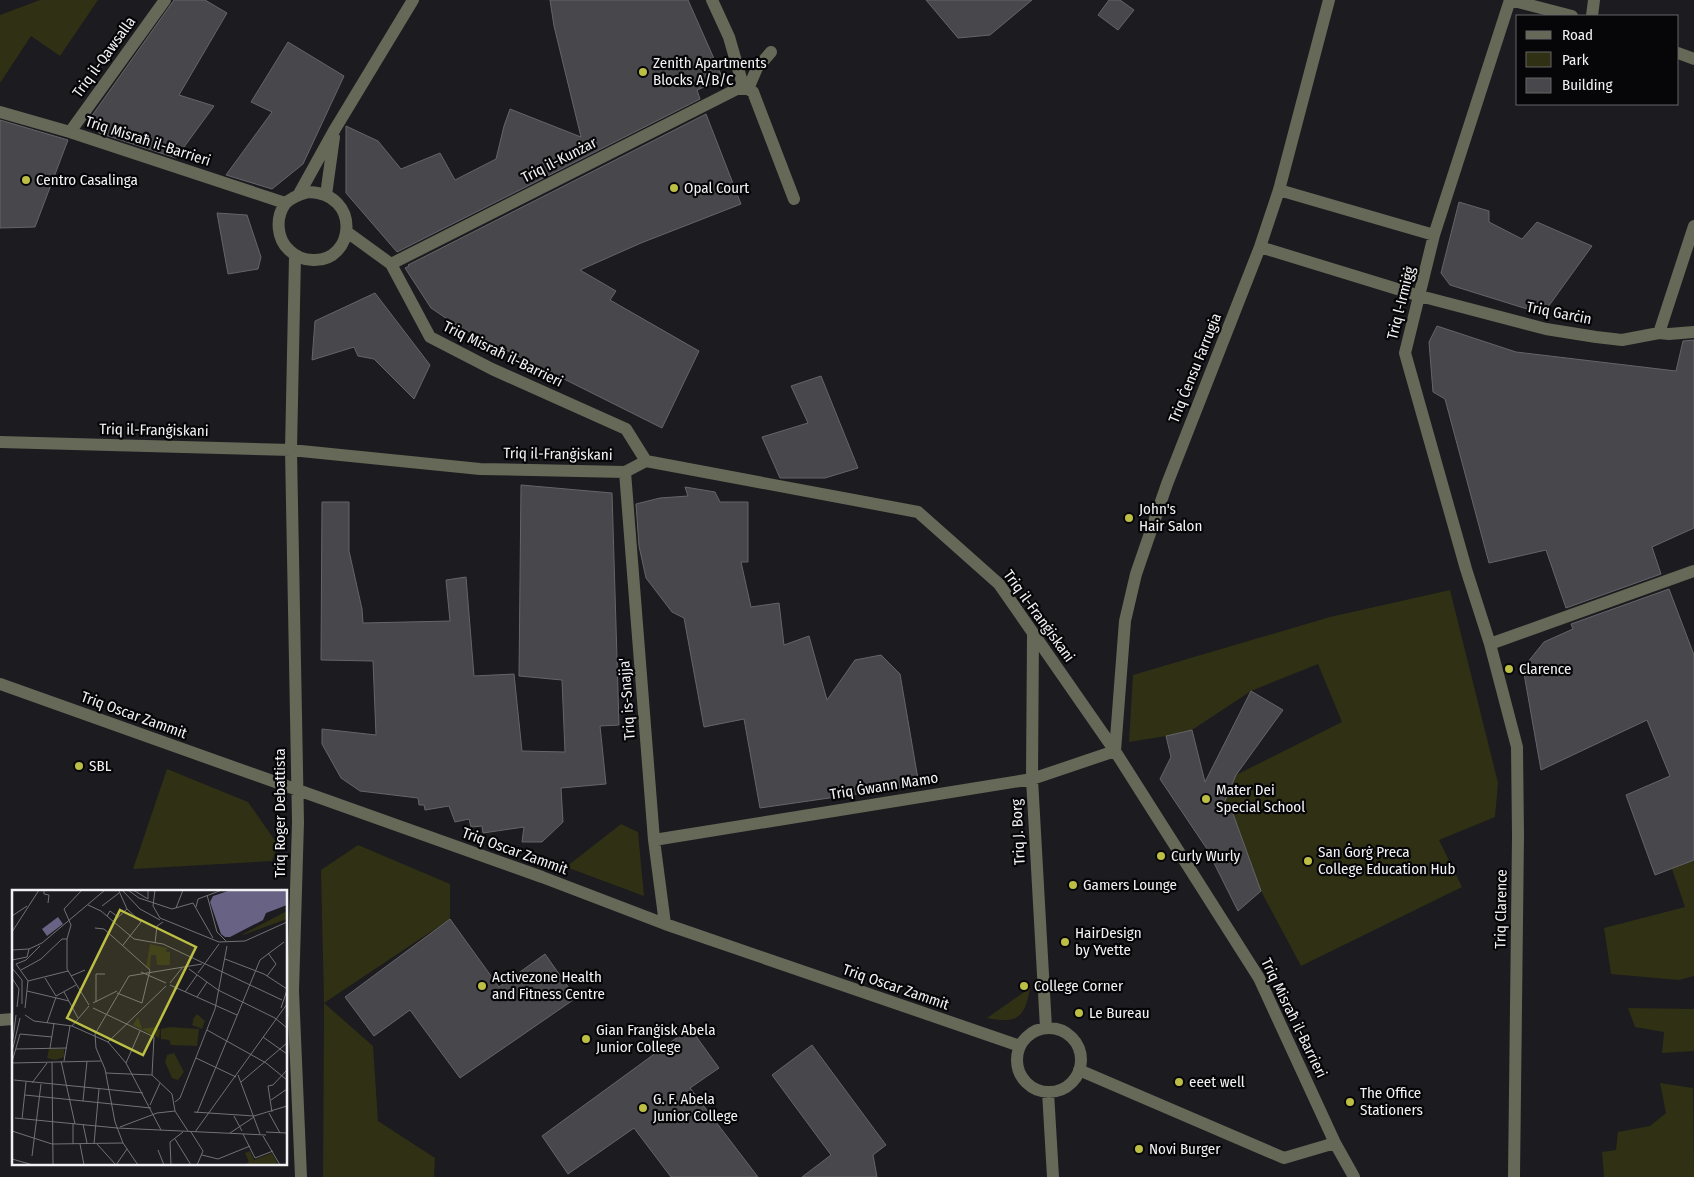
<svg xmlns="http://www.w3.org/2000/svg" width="1694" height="1177" font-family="'Fira Sans Condensed',sans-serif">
  <rect width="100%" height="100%" fill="#1c1b1f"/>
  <path fill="#2f3014" d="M40,0H98L60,56L31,36L0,83V15Z
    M1450,590L1498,783L1495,817L1439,840L1462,887L1301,966L1261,891L1232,811L1225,802V795L1229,792L1236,775L1342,722L1318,664L1251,691L1192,730L1166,736L1129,742L1133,675L1330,617Z
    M167,769L248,802L278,845L272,861L133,869Z
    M621,824L638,832L644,896L566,867Z
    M358,845L450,884V919L324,1003L373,1046L378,1121L435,1158L434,1177H323L324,1003L321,870Z
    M1694,860V976L1679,980L1611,974L1604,928L1685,907L1672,869Z
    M1030,988C1025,1018 1017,1024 987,1018Z
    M1628,1008L1694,1009V1051L1662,1053L1664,1032L1635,1027Z
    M1660,1083L1693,1088L1694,1177H1604L1602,1152L1616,1150L1618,1132L1650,1126L1666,1113Z"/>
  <path fill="#48484c" stroke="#656569" d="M174,0H205L227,13L179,95L214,106L176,158L99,133L91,117Z
    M550,0H688L723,79L697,90L700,99L397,252L346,193V126L378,141L401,169L440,153L455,180L496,159L504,126L510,109L581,137L554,26Z
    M926,0H1032L990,35L958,38Z
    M1109,0H1120L1134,10L1118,30L1098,15Z
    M288,42L344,76L303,164L272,189L226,175L272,112L251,102Z
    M706,114L741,204L641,243L580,270L616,291L610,300L699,351L662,428L456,325L431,308L405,268L409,266L408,265Z
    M0,120L68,140L35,227L0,228Z
    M1459,202L1489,211V222L1522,239L1537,222L1592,246L1543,314L1450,285L1441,273Z
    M217,213L247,215L261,257L258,269L228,274Z
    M375,293L430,365L414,399L374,359L358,356L354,347L312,360L315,321Z
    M1437,326L1516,352L1676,371L1683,341L1694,340V528L1652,547L1661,574L1566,608L1546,550L1489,563L1445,399L1433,392L1429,342Z
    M821,376L858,468L825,478H780L762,437L808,423L791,386Z
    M521,485L612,493L619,725L600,726L606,784L561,788L563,822L542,842H522L524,827L483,833L482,826L471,827L469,819L455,822L449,806L425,810L424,805H419L418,798L360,791L341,778L322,744V729L376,735L373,661L321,660L322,502H349V551L362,609L363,623L450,621L446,580L466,577L474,676L514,674L522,751L565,752L562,680L519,676Z
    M685,487L715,492L720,502H748V562H741L751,607L779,603L784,645L809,636L827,700L855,660L881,655L900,674L919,785L760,808L744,719L704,727L684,618L672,612L646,578L639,546L636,504L660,498L688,496Z
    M1669,589L1694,655V860L1655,875L1626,795L1670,776L1647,720L1541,770L1523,668L1544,642L1573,629L1571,624Z
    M1251,691L1283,710L1236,775L1224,803L1232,811L1261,891L1238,911L1207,849L1160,779L1171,757L1166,736L1192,730L1205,782Z
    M450,919L499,987L545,954L576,998L460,1078L410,1010L374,1036L345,997Z
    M690,1028L719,1068L690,1088L758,1177H671L634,1128L568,1174L542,1136Z
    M812,1045L886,1145L873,1155L877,1177H802L831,1155L772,1075Z"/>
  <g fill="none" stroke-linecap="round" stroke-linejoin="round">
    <path stroke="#666858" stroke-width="12" d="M712,0L729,37L744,89
      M1510,0L1434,235L1405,353L1466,569L1490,644L1517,747L1518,836L1514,1177
      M1510,0L1572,16
      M1592,16L1594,0
      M1678,53L1694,59
      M748,89L757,68L771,52
      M0,112L70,132L285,203
      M70,132L165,0
      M1279,190L1434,235
      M308,192C362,193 355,262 313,260C303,260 296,257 289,250C277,239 275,218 285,204C290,198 301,194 308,192Z
      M299,194L335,129L413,0
      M326,195L334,137
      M347,232L391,264L430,337L492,369L626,429L646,461
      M1260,247L1420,296L1546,329L1596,337L1622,340L1659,333L1669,334L1694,332
      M295,256L291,450L298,822L293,991L301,1177
      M391,264L737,89H748L753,92L794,199
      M1659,333L1694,226
      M0,442L291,450L480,469L625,472L646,461L918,512L999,584L1115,751L1259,978L1335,1143L1354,1177
      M625,472L654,840L665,924
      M1033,635L1032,779L1046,1028
      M1490,644L1694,571
      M0,684L542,877L665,924L1020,1046
      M1115,751L1125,621L1136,574L1167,484L1260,247L1279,190L1329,0
      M654,840L1032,779L1115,751
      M0,1020L14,1019
      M1017 1060a32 32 0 1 1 64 0a32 32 0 1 1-64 0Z
      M1079,1070L1284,1158L1335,1143
      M1048,1092L1053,1177"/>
  </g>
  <g fill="#bcbf44" stroke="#060608" stroke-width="2">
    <circle cx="643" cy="72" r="5"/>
    <circle cx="26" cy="180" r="5"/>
    <circle cx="674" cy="188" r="5"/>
    <circle cx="1129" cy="518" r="5"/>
    <circle cx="1509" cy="669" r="5"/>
    <circle cx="79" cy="766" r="5"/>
    <circle cx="1206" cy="799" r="5"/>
    <circle cx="1161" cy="856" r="5"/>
    <circle cx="1308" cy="861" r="5"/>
    <circle cx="1073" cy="885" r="5"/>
    <circle cx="1065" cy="942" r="5"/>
    <circle cx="482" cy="986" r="5"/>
    <circle cx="1024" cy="986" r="5"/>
    <circle cx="1079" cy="1013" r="5"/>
    <circle cx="586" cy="1039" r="5"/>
    <circle cx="1179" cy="1082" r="5"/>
    <circle cx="1350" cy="1102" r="5"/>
    <circle cx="643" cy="1108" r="5"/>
    <circle cx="1139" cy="1149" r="5"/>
  </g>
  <g text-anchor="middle" stroke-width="4.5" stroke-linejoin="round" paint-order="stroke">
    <g font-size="15" fill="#f2f2f5" stroke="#060608">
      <text transform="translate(104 57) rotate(-54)" y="5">Triq il-Qawsalla</text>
      <text transform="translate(148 141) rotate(18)" y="5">Triq Misraħ il-Barrieri</text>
      <text transform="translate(559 160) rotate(-27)" y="5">Triq il-Kunżar</text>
      <text transform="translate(1401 303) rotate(-76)" y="5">Triq l-Irmiġġ</text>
      <text transform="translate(1559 313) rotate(11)" y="5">Triq Garċin</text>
      <text transform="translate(503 354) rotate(26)" y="5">Triq Misraħ il-Barrieri</text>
      <text transform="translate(1195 368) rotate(-68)" y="5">Triq Ċensu Farrugia</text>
      <text transform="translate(154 430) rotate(1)" y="5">Triq il-Franġiskani</text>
      <text transform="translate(558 454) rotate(1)" y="5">Triq il-Franġiskani</text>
      <text transform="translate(1039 616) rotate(54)" y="5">Triq il-Franġiskani</text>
      <text transform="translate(627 699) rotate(-94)" y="5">Triq is-Snajja'</text>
      <text transform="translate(134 715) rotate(20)" y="5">Triq Oscar Zammit</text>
      <text transform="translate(884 786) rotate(-9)" y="5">Triq Ġwann Mamo</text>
      <text transform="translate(280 813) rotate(-90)" y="5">Triq Roger Debattista</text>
      <text transform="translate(1018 832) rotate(-93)" y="5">Triq J. Borg</text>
      <text transform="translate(515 851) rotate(20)" y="5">Triq Oscar Zammit</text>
      <text transform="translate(1501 909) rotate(-89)" y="5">Triq Clarence</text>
      <text transform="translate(896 987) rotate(19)" y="5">Triq Oscar Zammit</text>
      <text transform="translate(1294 1018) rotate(64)" y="5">Triq Misraħ il-Barrieri</text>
    </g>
    <g font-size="15" fill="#f2f2f5" stroke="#060608" text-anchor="start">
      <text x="653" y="68">Zenith Apartments<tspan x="653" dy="17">Blocks A/B/C</tspan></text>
      <text x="36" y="185">Centro Casalinga</text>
      <text x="684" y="193">Opal Court</text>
      <text x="1139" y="514">John's<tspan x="1139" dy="17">Hair Salon</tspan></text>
      <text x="1519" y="674">Clarence</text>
      <text x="89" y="771">SBL</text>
      <text x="1216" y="795">Mater Dei<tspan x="1216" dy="17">Special School</tspan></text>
      <text x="1318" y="857">San Ġorġ Preca<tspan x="1318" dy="17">College Education Hub</tspan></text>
      <text x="1171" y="861">Curly Wurly</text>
      <text x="1083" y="890">Gamers Lounge</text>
      <text x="1075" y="938">HairDesign<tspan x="1075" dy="17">by Yvette</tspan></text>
      <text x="492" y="982">Activezone Health<tspan x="492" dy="17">and Fitness Centre</tspan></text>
      <text x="1034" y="991">College Corner</text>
      <text x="1089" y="1018">Le Bureau</text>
      <text x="596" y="1035">Gian Franġisk Abela<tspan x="596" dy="17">Junior College</tspan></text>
      <text x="1189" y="1087">eeet well</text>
      <text x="1360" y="1098">The Office<tspan x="1360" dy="17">Stationers</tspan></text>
      <text x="653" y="1104">G. F. Abela<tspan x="653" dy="17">Junior College</tspan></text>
      <text x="1149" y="1154">Novi Burger</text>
    </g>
  </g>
  <g transform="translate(12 890)">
    <rect width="275" height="275" fill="#1c1b1f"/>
    <path d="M275,21V29L231,45V44ZM138,54L155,58L154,62H158V75H145L144,65H139L138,79L134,77ZM185,124L193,131L190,139L180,135L182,129L178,133ZM126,127L130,139L143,137L148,140L147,148L121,135ZM158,137L187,139L185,156L159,155L157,150L149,149V139ZM37,159H52V167L43,170L35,168ZM162,163L172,182L166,190L160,188L153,172L155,165ZM238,261L242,270L260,263L266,275H232L237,272L233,263Z" fill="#2f3014"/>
    <path d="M219,0H275V15L254,23L251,30L218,47H213L209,44L198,12L201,6ZM46,27L51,34L35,46L30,39Z" fill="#686384"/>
    <path fill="none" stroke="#727175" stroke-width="1" d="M32,0V4L37,5L36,13M70,0L52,19L59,35L55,49V79L77,115M110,0L128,19L148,30M116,0L127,8L160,19L181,13L201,48M121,0L136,9V0M143,0L141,16L148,28L207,52L233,51L275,32M107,1L115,19L129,32L111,55M195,5L205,42L214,51M76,15L89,21L122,49L151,54L270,110M90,16L107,3M184,17L186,9L210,0M164,18L171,0M0,26L15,16M95,26L98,21L106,27M102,31L115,19M83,38L92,39L138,80M0,42L27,0M143,53L145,36L151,32M0,60L17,59L30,53L93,0M213,69L252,84L275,99M0,70L15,67L17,59M0,78L10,90V114M177,79L206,100L263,128L275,138M9,80L29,69L50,49H55M129,82L154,93M186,83L207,54M59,86L73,80M255,86L264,74L256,63M0,88L7,99L5,117M33,88L44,106M16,91L56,81M158,93L170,78M158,95L225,125M15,101L57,111M52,102L66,128M173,102L185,85M105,103L130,113M44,106L64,95M185,107L195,92M84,112V84H93M81,113L105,101M130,113L138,80M13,118L16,91L4,74L14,70L28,56M81,118L142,147L140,185M269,118L275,100M13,125L22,131L60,136L96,152L114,173L149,240M35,133L44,107M60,136L77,116M195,140L254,173L275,190M251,147L275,164M1,149L4,125M96,152L154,96M38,158L42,133M4,159L55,158M0,162L8,128M184,168L224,187M49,171L63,234M52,171L58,136M0,172L8,144L40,147M40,172L41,275M0,173L89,171M114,173L128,141M94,183L140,185M140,185L160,204L163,221L176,241M226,185L248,244M2,190L131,203M229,192L275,153M20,193L35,173M13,205L139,218M259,210L275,199M71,211L75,171M163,212L168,208L203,119L215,56M138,215L148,193M182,222L242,226L275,216M260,222L256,196L261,195L275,180M185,223L248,70L272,52M257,223L268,243M222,226L230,241M3,228L105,238L254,245M10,229L14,192M61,233V254M71,234L75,253M108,237L145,223L163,221M0,241L40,254L111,253M179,242L191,261L185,275M183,242L275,114M254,242L275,243M218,243L242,227M231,244L243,268L261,261M251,246L268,275M163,249L179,275M68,254L72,275M82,254L87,199M85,254L104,275M146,260L152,275M190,265L206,269L238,256M20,266L29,194M0,269L21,275M104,275L115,259M126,275L111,253L103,232L93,179L84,158L83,144L117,86L190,74M159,275L158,252L171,242"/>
    <path fill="#bcbf44" fill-opacity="0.15" stroke="#bcbf44" stroke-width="2.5" d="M108,20L184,57L131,165L55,128Z"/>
    <rect width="275" height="275" fill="none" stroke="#f2f2f5" stroke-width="2.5"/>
  </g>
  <rect x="1516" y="15" width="162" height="90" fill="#060608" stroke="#646467"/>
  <rect x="1526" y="31" width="25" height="8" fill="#666858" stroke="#646467"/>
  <text x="1562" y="40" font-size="15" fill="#f2f2f5">Road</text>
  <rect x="1526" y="52" width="25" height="15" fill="#2f3014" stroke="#646467"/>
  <text x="1562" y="65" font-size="15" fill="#f2f2f5">Park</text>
  <rect x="1526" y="78" width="25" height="15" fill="#48484c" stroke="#646467"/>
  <text x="1562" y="90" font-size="15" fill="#f2f2f5">Building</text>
</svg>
